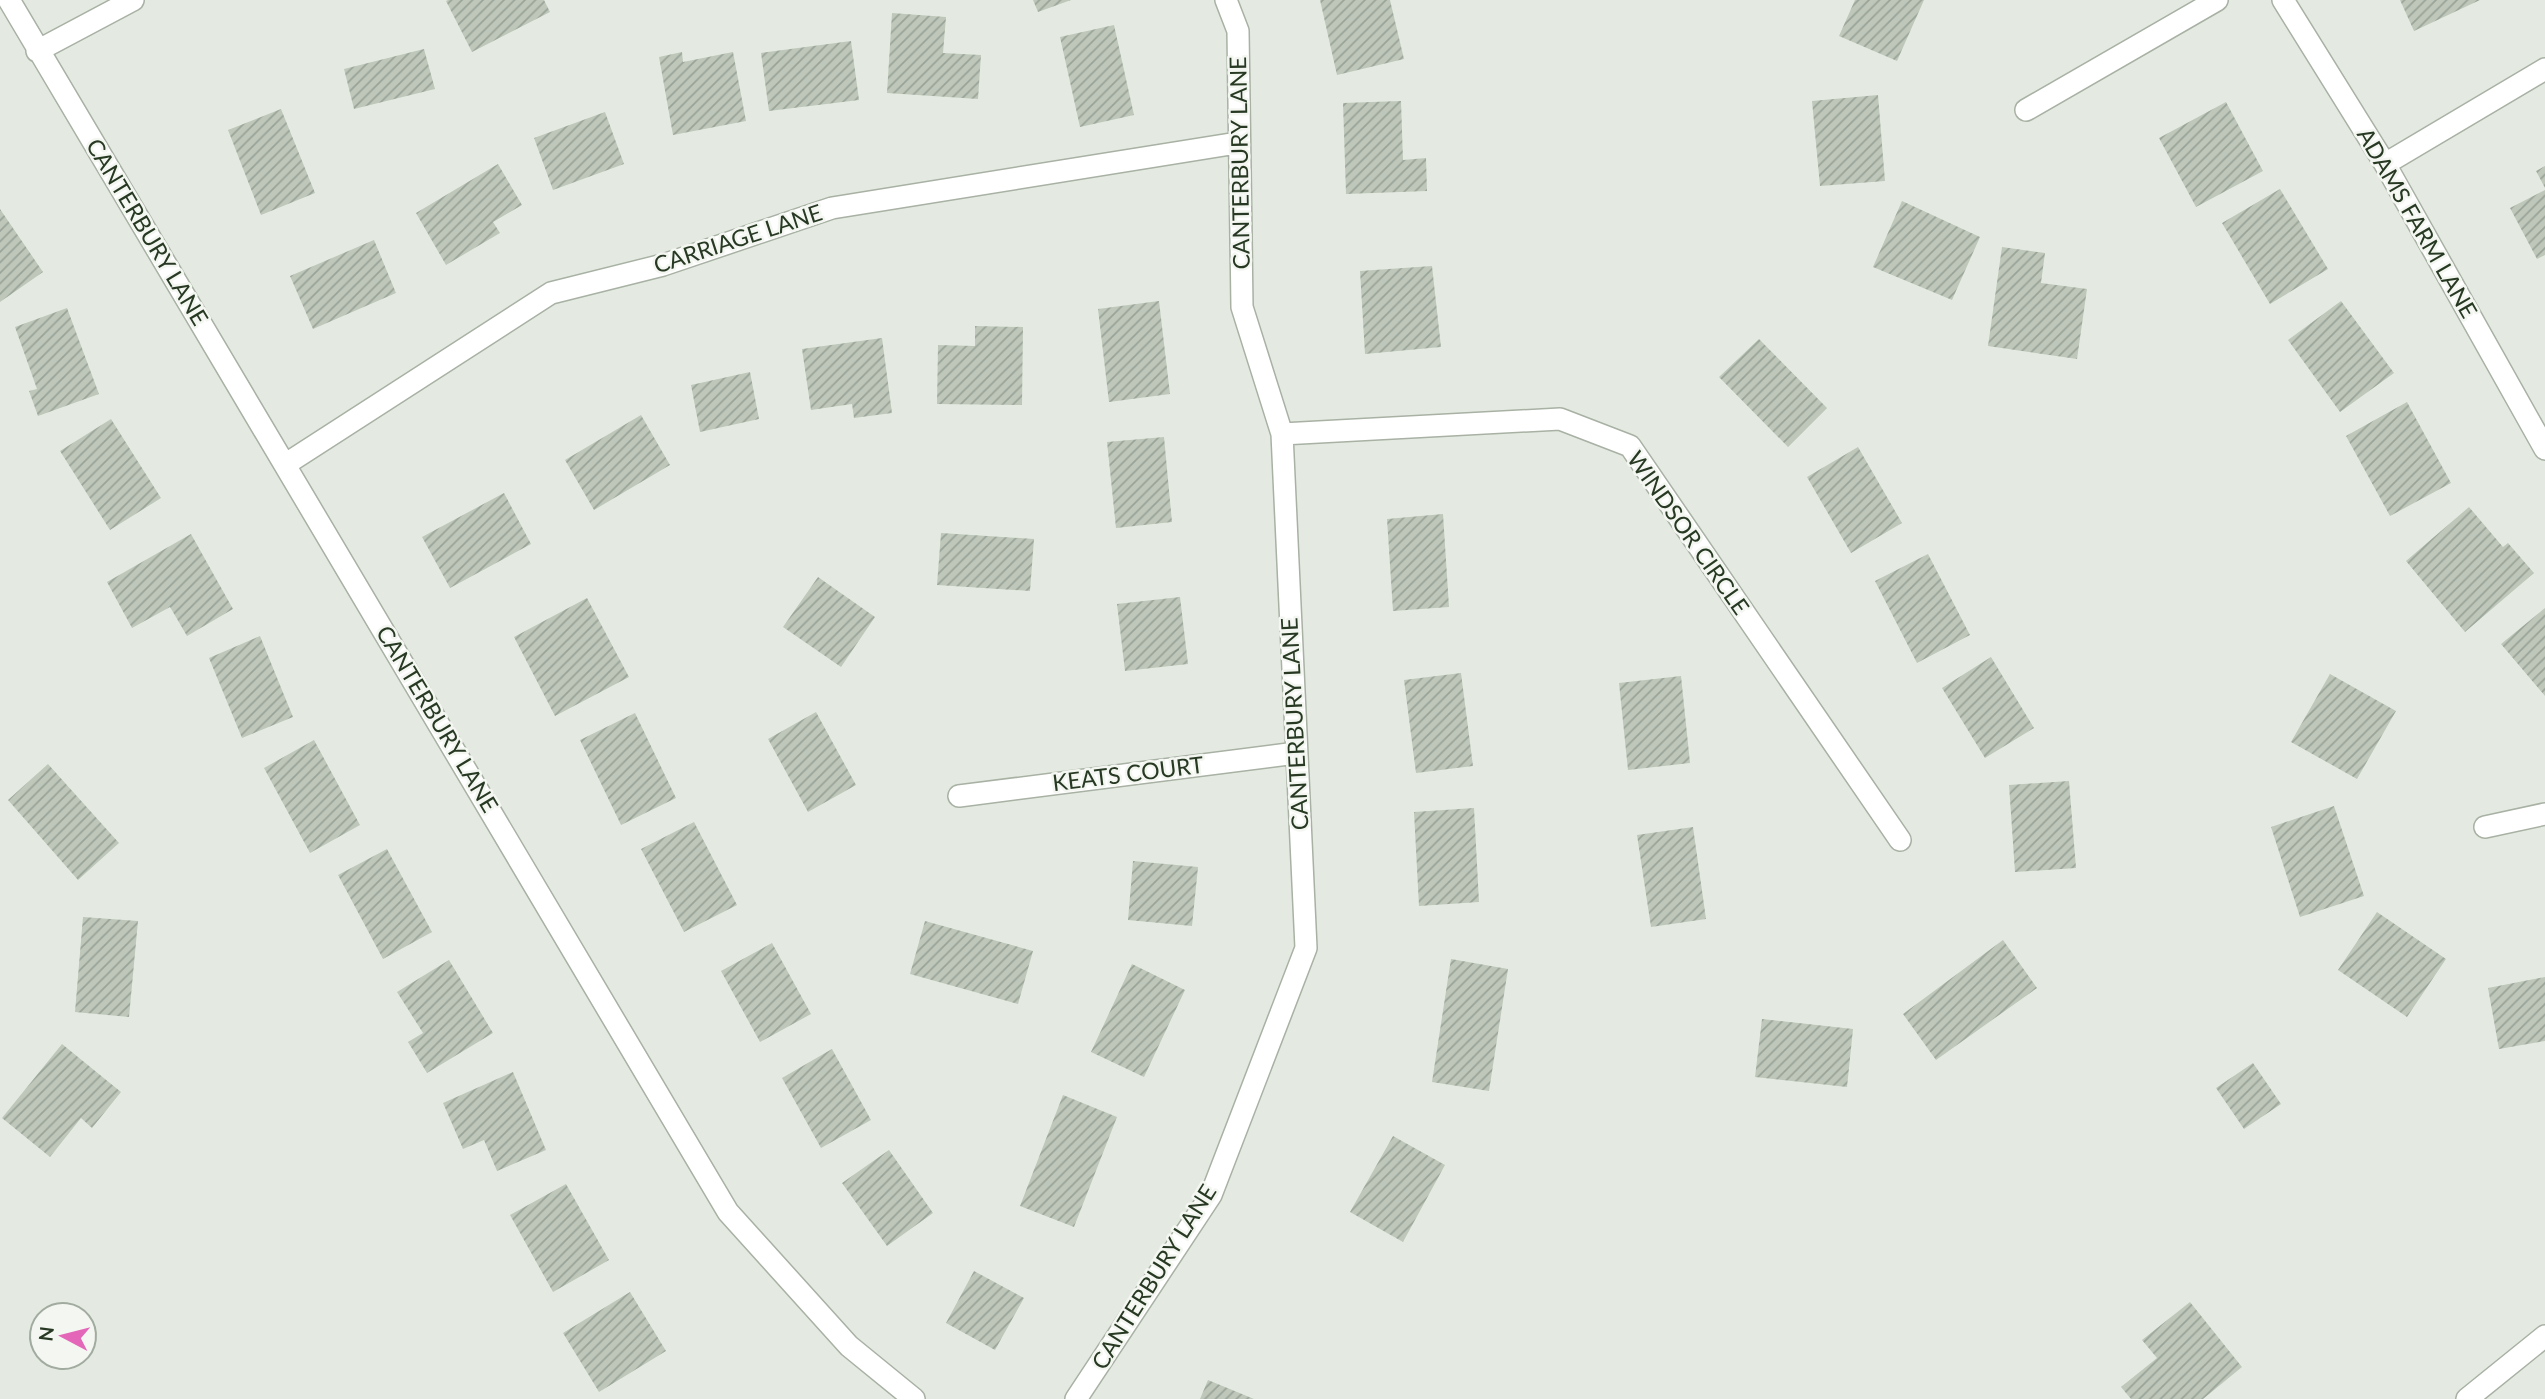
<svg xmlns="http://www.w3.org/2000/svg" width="2545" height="1399" font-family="Lato,sans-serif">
  <defs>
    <pattern id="building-hatch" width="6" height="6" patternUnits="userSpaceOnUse" patternTransform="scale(1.75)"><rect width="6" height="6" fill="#bec7ba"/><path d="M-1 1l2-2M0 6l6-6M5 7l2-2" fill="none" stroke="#9aa397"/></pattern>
  </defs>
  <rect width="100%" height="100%" fill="#e4eae1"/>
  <path fill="url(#building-hatch)" d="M448,0H544L550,12L472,52L446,1Z
    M1033,0H1071L1038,12Z
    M1320,0H1390L1404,59L1337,75Z
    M1855,0H1924L1897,61L1839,36Z
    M2400,0H2480L2414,31Z
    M892,13L946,17L943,53L981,55L978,99L887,93Z
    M1114,25L1134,115L1080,127L1060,37Z
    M851,41L859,100L769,111L761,53Z
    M424,49L435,89L354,109L344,69Z
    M682,52L683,62L733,52L746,121L673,135L659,57Z
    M1878,95L1885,181L1820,186L1812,101Z
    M1401,101L1403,160L1426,158L1427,191L1346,194L1343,103Z
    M2226,102L2263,171L2196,207L2159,138Z
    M281,109L315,193L261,215L228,130Z
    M605,112L624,164L553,190L534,138Z
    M498,164L522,205L493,222L500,233L446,265L416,213Z
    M2545,166V188L2536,171Z
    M2280,189L2328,269L2270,304L2222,223Z
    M2545,190V255L2537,259L2510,208Z
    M1902,201L1980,237L1952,300L1873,267Z
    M0,209L43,272L0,302Z
    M374,240L396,293L313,329L290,276Z
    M2002,247L2045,253L2041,283L2087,289L2077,359L1988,346Z
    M1432,266L1441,347L1365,354L1360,271Z
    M1159,301L1170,394L1109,402L1098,309Z
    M2341,301L2394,373L2340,412L2288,340Z
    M67,308L99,394L38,416L29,391L37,389L15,327Z
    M975,326L1023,327L1022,405L937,404L938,345L975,346Z
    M882,338L892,413L854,418L852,404L811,410L802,349Z
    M1759,339L1827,408L1788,447L1719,377Z
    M750,372L759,419L700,432L691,385Z
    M2407,402L2451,483L2390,516L2346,436Z
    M641,415L670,465L594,510L565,460Z
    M111,419L161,498L110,530L60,451Z
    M1164,437L1172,522L1116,528L1107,442Z
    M1858,447L1902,523L1851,553L1807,477Z
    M504,493L531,544L450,588L422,537Z
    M2469,507L2503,547L2508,543L2534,573L2465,632L2406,561Z
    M1443,514L1449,607L1393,611L1387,519Z
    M941,533L1034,539L1030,591L937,585Z
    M191,534L233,609L187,636L170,607L132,628L107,582Z
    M1928,554L1970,635L1917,663L1875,581Z
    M818,577L875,617L841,667L783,627Z
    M1180,597L1188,664L1125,671L1117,604Z
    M587,598L629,677L555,716L514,637Z
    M2545,608V696L2501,644Z
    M260,636L293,717L242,738L209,658Z
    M1991,657L2034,728L1985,758L1942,688Z
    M1461,673L1473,766L1416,773L1404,680Z
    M2330,674L2396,711L2357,779L2291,742Z
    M1681,676L1690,763L1628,770L1619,683Z
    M816,712L856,785L808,812L768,739Z
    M635,713L676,798L621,825L580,740Z
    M314,740L360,825L310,853L264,768Z
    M48,764L119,843L78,880L8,800Z
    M2069,781L2076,868L2015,872L2009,785Z
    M2334,806L2364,896L2300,917L2271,827Z
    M1474,808L1479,902L1419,906L1414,812Z
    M694,822L737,905L684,932L641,849Z
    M1693,827L1706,919L1651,927L1637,835Z
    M387,849L432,932L383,959L338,875Z
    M1133,861L1198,867L1192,926L1128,920Z
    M2377,912L2446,959L2407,1017L2338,970Z
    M83,917L138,921L129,1017L75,1012Z
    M925,921L1033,951L1018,1004L910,974Z
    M2003,940L2037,988L1936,1060L1903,1014Z
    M772,943L811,1014L760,1042L721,971Z
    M1451,959L1508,969L1489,1091L1432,1082Z
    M449,960L493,1033L427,1073L408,1042L423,1033L397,992Z
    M1132,964L1185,990L1144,1077L1091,1052Z
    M2545,977V1041L2499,1049L2488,988Z
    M1762,1019L1853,1029L1847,1087L1755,1077Z
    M62,1044L121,1092L92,1128L81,1118L50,1157L2,1118Z
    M832,1049L871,1120L821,1148L782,1078Z
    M2253,1063L2281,1104L2244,1129L2216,1088Z
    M513,1072L546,1150L497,1171L484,1140L463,1149L443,1103Z
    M1063,1095L1117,1117L1074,1227L1020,1206Z
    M1393,1136L1445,1165L1403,1242L1350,1212Z
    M889,1150L933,1213L887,1246L842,1183Z
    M566,1184L609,1260L553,1292L510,1215Z
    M974,1271L1024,1298L995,1350L946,1323Z
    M630,1292L666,1351L599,1392L563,1333Z
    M2190,1302L2242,1367L2203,1399H2131L2121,1387L2157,1358L2142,1340Z
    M1208,1380L1254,1399H1200Z"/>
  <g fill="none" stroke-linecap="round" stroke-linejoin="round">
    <defs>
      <path id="minor" d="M9,0L728,1212L849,1346L914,1399
        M2283,0L2385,164L2545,449
        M37,51L133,0
        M2026,110L2217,0
        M2385,164L2545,69
        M1282,434L1560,419L1630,446L1900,840
        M286,464L551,293L663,265L832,208L1237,143
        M959,796L1296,753
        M2485,827L2545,814
        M1076,1399L1211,1195L1306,948L1282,434L1242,307L1238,31L1226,0"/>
      <path id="tertiary" d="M2467,1399L2545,1336"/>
    </defs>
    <use href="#minor" stroke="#a8b1a4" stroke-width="24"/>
    <use href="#tertiary" stroke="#a8b1a4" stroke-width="24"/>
    <use href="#minor" stroke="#fff" stroke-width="21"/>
    <use href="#tertiary" stroke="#fff" stroke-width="21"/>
  </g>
  <g text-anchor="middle" stroke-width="5" stroke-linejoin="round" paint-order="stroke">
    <g font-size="23" fill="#273923" stroke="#f4f7f1">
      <text transform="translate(1240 163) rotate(-91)" y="8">CANTERBURY LANE</text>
      <text transform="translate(2417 223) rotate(60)" y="8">ADAMS FARM LANE</text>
      <text transform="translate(147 232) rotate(59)" y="8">CANTERBURY LANE</text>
      <text transform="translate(738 239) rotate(-18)" y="8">CARRIAGE LANE</text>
      <text transform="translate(1688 533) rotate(55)" y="8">WINDSOR CIRCLE</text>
      <text transform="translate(437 719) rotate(59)" y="8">CANTERBURY LANE</text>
      <text transform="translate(1295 724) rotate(-93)" y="8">CANTERBURY LANE</text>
      <text transform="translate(1128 774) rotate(-7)" y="8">KEATS COURT</text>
      <text transform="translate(1154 1277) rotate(-58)" y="8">CANTERBURY LANE</text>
    </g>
  </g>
  <g transform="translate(63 1336) rotate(277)"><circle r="33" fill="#f4f7f1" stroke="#a2ab9f" stroke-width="2"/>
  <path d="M0-5L12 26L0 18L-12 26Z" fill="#e366b8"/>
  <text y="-10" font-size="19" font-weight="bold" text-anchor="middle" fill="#273923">N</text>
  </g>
</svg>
